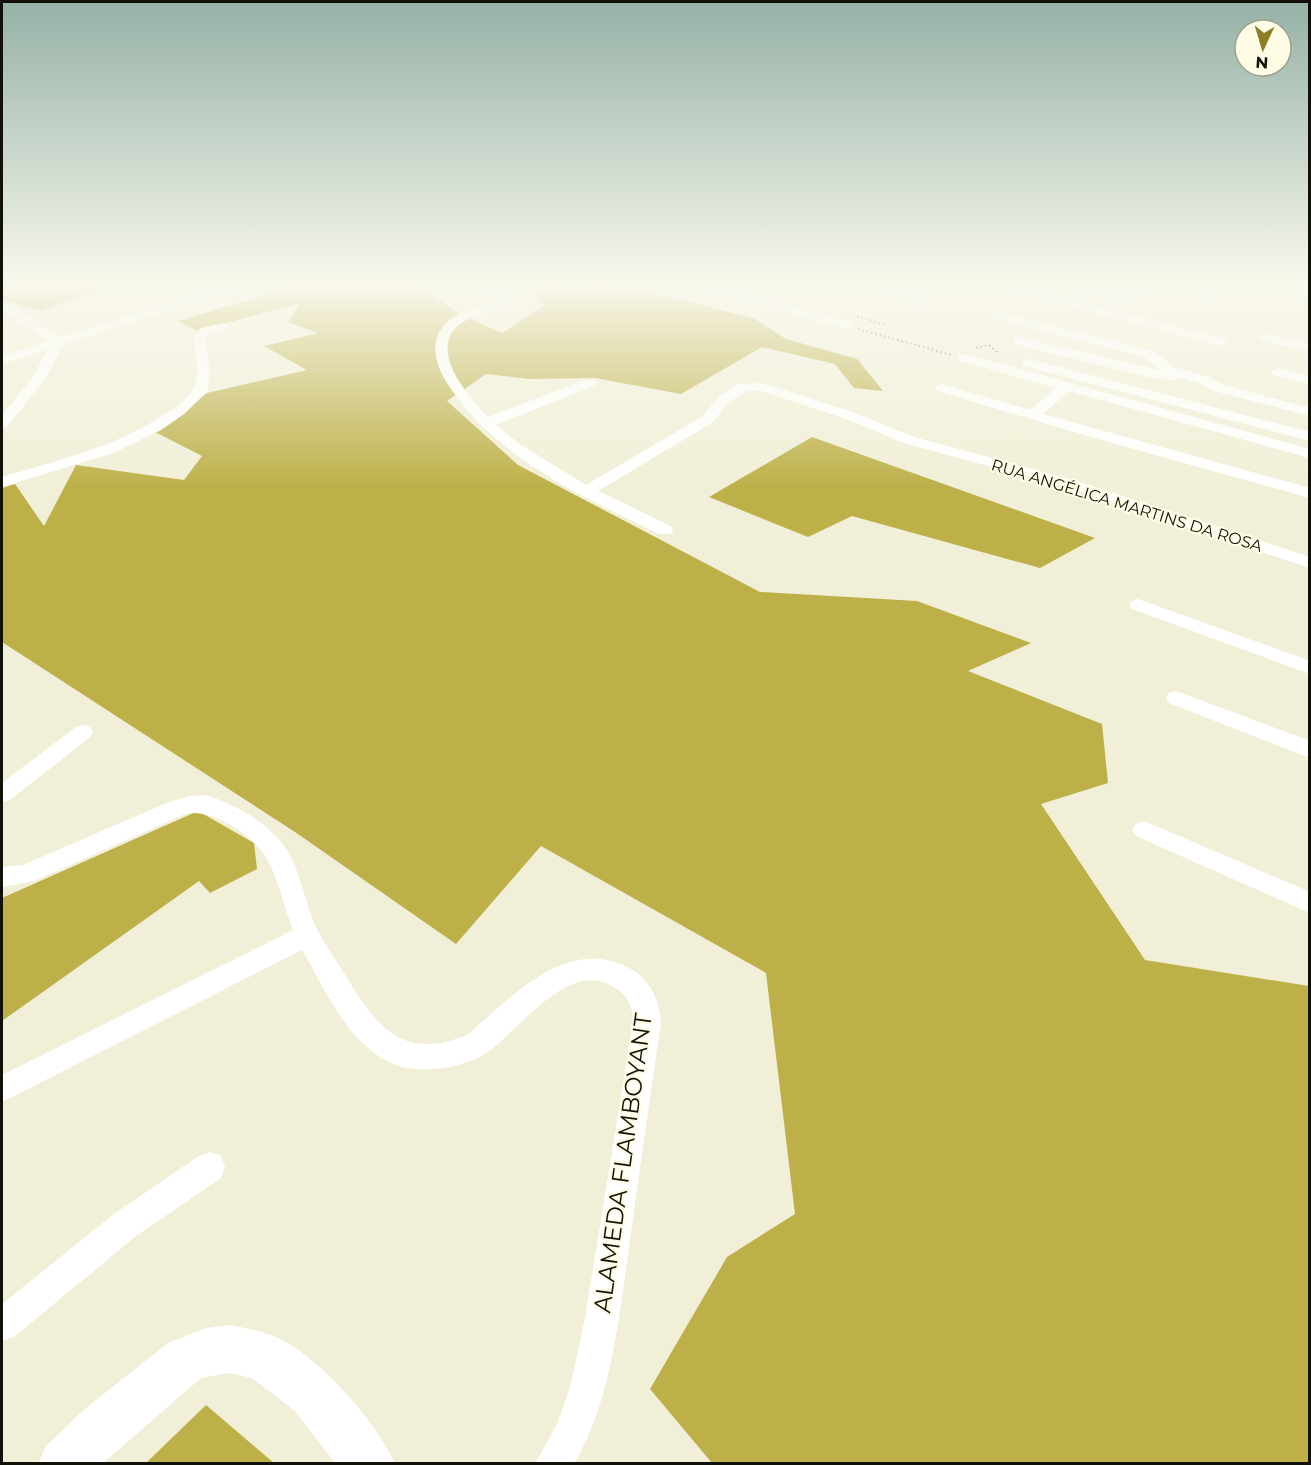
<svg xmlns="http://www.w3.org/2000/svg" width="1311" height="1465" font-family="Montserrat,sans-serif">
  <rect width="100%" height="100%" fill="#f1efd7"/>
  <path fill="#bdb049" d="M2,283H114L41,311L2,300Z
    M304,283H413L461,315L502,333L544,306L527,283H553L559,292L606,285L675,298L755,319L786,339L857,359L883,391L854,388L835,364L762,347L681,394L595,378L529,379L486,374L447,401L518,465L760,592L917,601L1031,643L968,671L1102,724L1108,783L1041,804L1145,960L1309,986V1463H712L650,1389L727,1257L795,1214L766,973L541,846L456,944L295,832L2,642V488L15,484L44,526L76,465L184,480L202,456L155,432L207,393L307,370L264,346L318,333L288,322L301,303L197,331L178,321Z
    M812,437L1095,538L1040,568L852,516L808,537L709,497Z
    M198,811L254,843L257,869L210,893L199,881L2,1021V898Z
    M206,1405L274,1463H146Z"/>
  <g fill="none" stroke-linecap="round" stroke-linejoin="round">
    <path stroke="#7c7a6b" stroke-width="2" stroke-dasharray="1.5 3" stroke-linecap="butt" d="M857,316L887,326
      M858,329L952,355
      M976,348L989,345L999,354"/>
    <path fill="#fff" fill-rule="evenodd" d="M233,283H250L248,285L64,344L45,379L7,427L2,428V415L32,378L48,349L2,364V356L49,341L3,311V305H11L60,337Z
      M480,283C493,282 512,289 516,302C506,312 486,312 473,317C419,339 464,392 488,417L584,380H594L596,383L594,386L496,425L521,445L586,485L703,416L719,396L739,384L762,383L853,412L914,437L1077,481L1310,557V568L1065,487L904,443L843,418L761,391H747L729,402L713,422L598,491L671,526L673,530L671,534H659C580,495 496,459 447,383C435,364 429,342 445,324C460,309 485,308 504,300Z
      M685,283H703L850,322L852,325L850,328H842L687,285Z
      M864,283L907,290L913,283H925L917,294L925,302L926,311L924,314H916L913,303L906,297L864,287Z
      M936,283H957C953,288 940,288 936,283Z
      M985,283H1004L1111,310L1110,308L1116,301L1047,285L1045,283H1066L1122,295L1135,283H1147L1120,311H1117L1226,339L1227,342L1221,346L987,285Z
      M1212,283H1224L1203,309H1195L1193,306Z
      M995,311L1154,351L1174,367L1209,377L1224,385L1310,408V416L1214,391L1199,383L1182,378L1176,380L1156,379L1014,344L1013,341L1014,338L1019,337L1162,371L1144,357L991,318V312Z
      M223,323L229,327L227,330L209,334L206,337L210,375L207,392L184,414L161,430L113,453L2,487V477C59,460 117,447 168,412C176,407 187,399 192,391C201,379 195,352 194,337L201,328Z
      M1266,334L1310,343V351L1261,341L1260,338L1261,335Z
      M965,354L1310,449V458L1069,391L1043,414L1310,488V498L1091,437L937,391L935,388L937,385L942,384L1030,410L1056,388L960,361L958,358L960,355Z
      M1029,359L1310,432V441L1024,366L1022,363L1024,360Z
      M1278,368L1310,376V384L1273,375L1271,372Z
      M1138,599L1310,661V674L1132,609L1129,605L1132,601Z
      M1176,691L1310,741V758L1169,703L1166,698L1169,693Z
      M83,725L90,727L93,732L90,737L10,800L2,802V783L76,727Z
      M205,795C234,804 262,819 282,843C301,867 304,904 318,931C326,947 338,963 347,978C378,1028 403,1061 467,1035C512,997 567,934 631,969C651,981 659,1000 661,1023C650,1095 640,1167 630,1240C619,1314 613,1398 574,1464H535L557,1424L570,1388L585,1318L633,1023C633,1006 628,995 612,986C568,960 519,1030 488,1052C463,1069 418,1075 391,1063C346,1042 326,990 302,950L2,1102V1075L293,930C284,907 279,880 267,859C255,836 211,807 185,814L34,881L2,887V867L23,865L169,802L191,796Z
      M1144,821L1310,892V913L1136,836L1132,830L1136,824Z
      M210,1152L221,1156L225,1167L221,1178L136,1236L14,1337L2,1341V1304L114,1214L199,1156Z"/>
    <path fill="#fff" fill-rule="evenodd" d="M1269,283L1310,285V294L1271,286Z"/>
    <path fill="#fff" fill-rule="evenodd" d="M229,1325C246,1328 262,1331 278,1338C319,1357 377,1422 395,1464H336L294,1410L252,1378L229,1373L201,1378L102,1464H38L46,1446L86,1408L168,1343L206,1328Z"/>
  </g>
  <linearGradient id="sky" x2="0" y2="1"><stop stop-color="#95b1a6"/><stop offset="0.58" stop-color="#f9f8ed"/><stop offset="1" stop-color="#f9f8ed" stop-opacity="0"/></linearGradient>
  <rect width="1311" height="488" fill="url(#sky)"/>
  <g text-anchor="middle" stroke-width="4.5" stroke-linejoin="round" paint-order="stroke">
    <g font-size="16" fill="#121109" stroke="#fefce4">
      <text transform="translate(1127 505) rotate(17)" y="6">RUA ANGÉLICA MARTINS DA ROSA</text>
    </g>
    <g font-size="24" fill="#121109" stroke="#fefce4">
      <text transform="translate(623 1163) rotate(-82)" y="8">ALAMEDA FLAMBOYANT</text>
    </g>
  </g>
  <rect width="1311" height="1465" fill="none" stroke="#121109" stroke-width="6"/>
  <g transform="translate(1263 48) rotate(184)"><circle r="28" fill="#fefce4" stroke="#a09e8c" stroke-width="1.5"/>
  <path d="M0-4.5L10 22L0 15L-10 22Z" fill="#8a7f26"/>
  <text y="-9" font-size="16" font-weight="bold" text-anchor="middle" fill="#121109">N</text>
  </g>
</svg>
